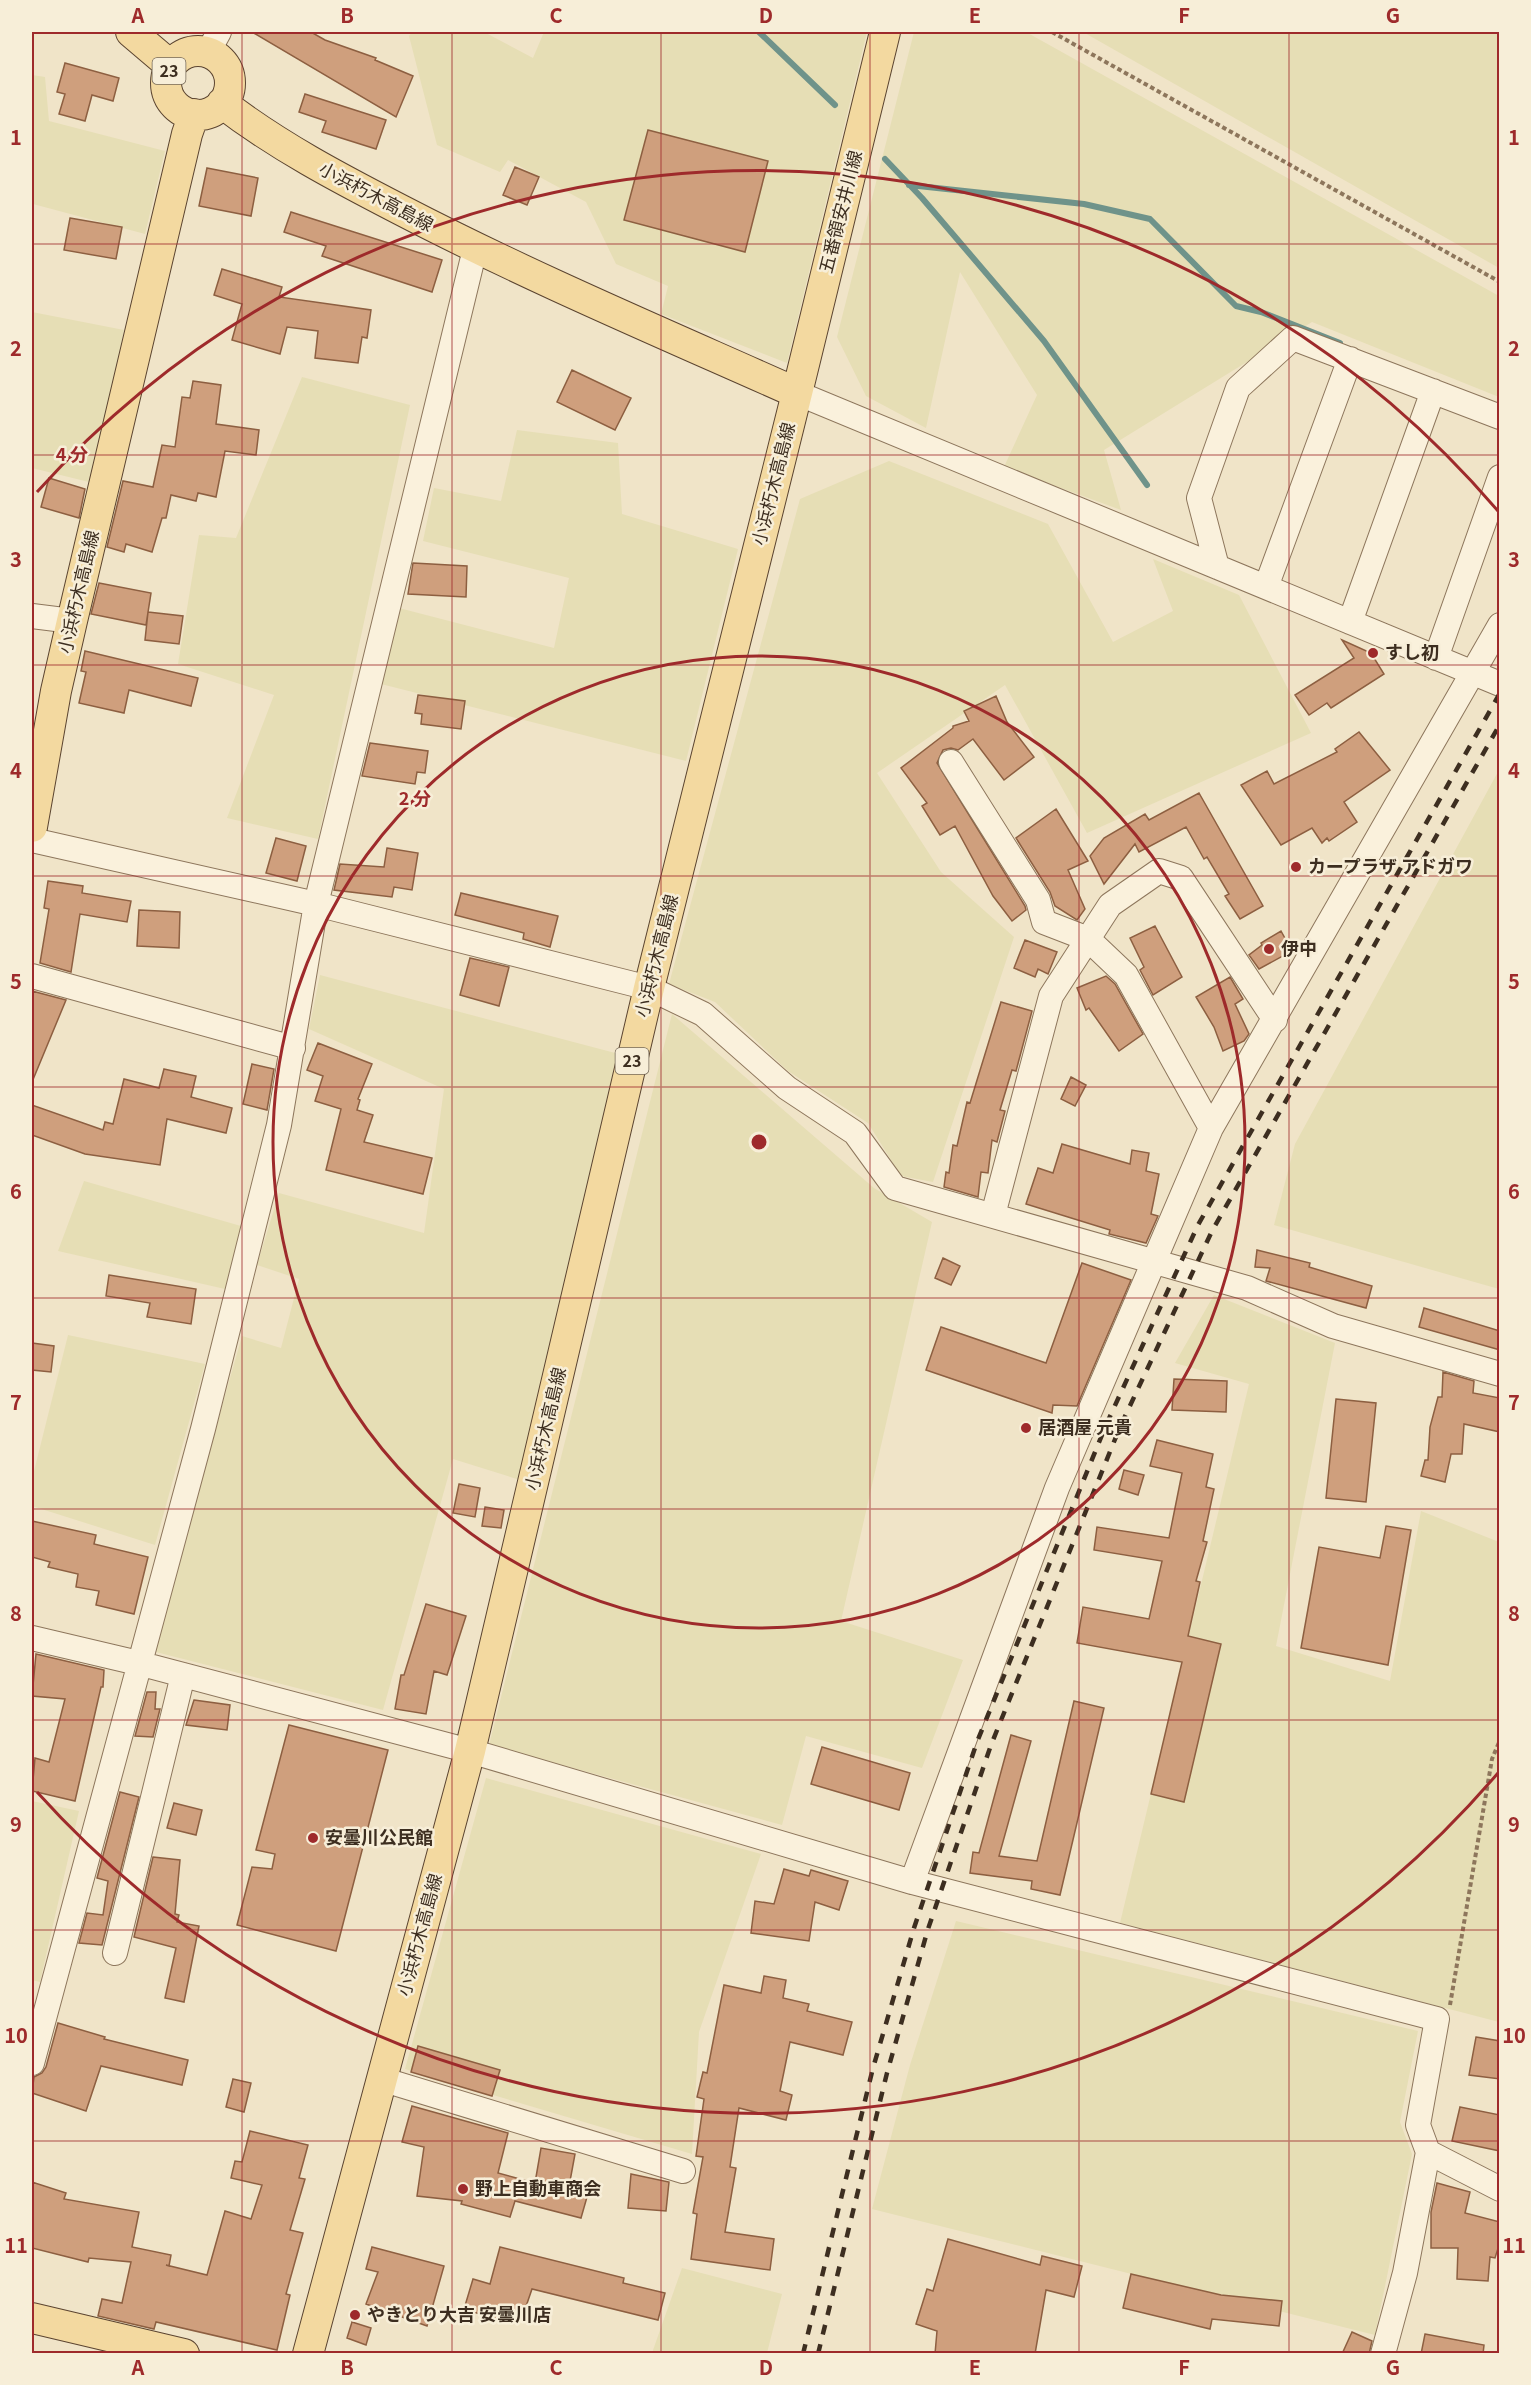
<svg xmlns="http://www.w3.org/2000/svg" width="1531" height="2385" font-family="Georgia,'Noto Sans JP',serif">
  <rect width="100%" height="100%" fill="#f0e4c8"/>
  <path fill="#e6deb5" d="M412,32H484L533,58L544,32H867L787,363L661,314L668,286L616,264L586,202L508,160L500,172L437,145L409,36Z
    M914,32H1026L1499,296V397L1312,322L1104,450L1121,510L1004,467L1037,395L960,272L926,428L866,396L837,337Z
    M1083,32H1499V268Z
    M32,75L45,77L49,121L165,151L145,234L33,204L32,207Z
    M32,312L124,330L93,483L32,468Z
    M302,377L410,405L318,839L227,818L274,695L178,664L199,535L236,538Z
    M517,430L618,443L622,514L738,549L686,761L381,684L399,608L554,648L569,578L423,541L434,488L501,501Z
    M889,461L1048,524L1113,642L1173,611L1153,559L1239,595L1311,733L1087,833L1005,685L877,773L941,872L1014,937L933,1182L901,1176L868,1123L788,1071L715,1002L669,984L800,499Z
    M1499,770V1289L1274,1225L1295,1144Z
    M320,975L619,1054L520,1480L453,1459L383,1710L152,1651L242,1336L281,1348L299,1279L257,1265L279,1193L424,1233L444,1089L309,1029Z
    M672,1014L874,1188L932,1222L841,1621L963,1660L922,1768L806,1736L782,1825L489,1745Z
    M84,1181L241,1226L225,1289L58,1251Z
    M1214,1295L1335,1343L1276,1646L1390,1681L1421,1511L1499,1542V2022L1120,1923L1249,1384L1175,1363Z
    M68,1335L205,1364L155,1545L32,1506V1479Z
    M486,1778L761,1854L699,2032L692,2154L405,2069Z
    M32,1801L79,1811L40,1982L32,1980Z
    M956,1921L1418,2031L1400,2122L1412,2154L1375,2335L872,2209L910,2065Z
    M682,2268L782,2294L767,2353H652Z"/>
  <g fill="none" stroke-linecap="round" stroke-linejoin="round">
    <path stroke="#6f938a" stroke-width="6" d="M759,32L835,105
      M885,159L922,198L1044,341L1147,485
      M909,185L1084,204L1150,219L1236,306L1261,312L1340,343"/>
  </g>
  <path fill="#cf9f7d" stroke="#8d5f41" stroke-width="1.5" d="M252,32H311L325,40L376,58L375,60L413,76L396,117Z
    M65,63L119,78L113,101L92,95L85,121L59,114L65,94L57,92Z
    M305,94L386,120L376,149L322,132L326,121L299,112Z
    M648,130L768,161L745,252L624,220Z
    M515,167L539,177L527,205L503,195Z
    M207,168L258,178L251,216L199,206Z
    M291,212L442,260L432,292L322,256L326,246L284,232Z
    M70,218L122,227L116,259L64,250Z
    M222,269L282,287L279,297L371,310L367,338L362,337L358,363L315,358L318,331L287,327L280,354L232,340L242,304L214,295Z
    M572,370L631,398L615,430L557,402Z
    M193,381L221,385L216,424L259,430L256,455L225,451L216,497L198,493L196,501L171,495L166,518H162L152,552L126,544L124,552L107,547L123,481L153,487L162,445L175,447L182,397L190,398Z
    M49,478L85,489L79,518L41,507Z
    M413,563L467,566L466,597L408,594Z
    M99,583L151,593L146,625L91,614Z
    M148,612L183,616L179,644L145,640Z
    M1342,640L1371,653L1384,674L1331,708L1327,703L1309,715L1295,695L1354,658Z
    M85,651L198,678L191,706L129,690L124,713L79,703L86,672L81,671Z
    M418,695L465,701L461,729L421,724L422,714L415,713Z
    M996,696L1007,722L1034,757L1004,780L973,739L958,750L951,748L943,750L937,763L1025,906L1026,910L1012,921L993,896L955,826L940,835L922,806L927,803L901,768L953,728V726L969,721L964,711Z
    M1359,732L1390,770L1344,802L1357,822L1329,841L1327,838L1322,843L1312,828L1281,845L1241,785L1267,771L1274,784L1337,752L1335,749Z
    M370,743L428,751L425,773L417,772L415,784L362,776Z
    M1199,793L1263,906L1240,919L1225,896L1229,894L1207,857L1204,859L1186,827L1139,852L1135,844L1104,884L1090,856L1104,838L1145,814L1149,820Z
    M1056,809L1088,861L1068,870L1085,909L1077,920L1055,906L1050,892L1016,838Z
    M276,838L306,846L297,881L266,873Z
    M387,848L418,853L412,890L394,887L392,897L334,890L340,864L384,867Z
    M48,881L83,886L82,893L131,901L127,922L80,914L71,972L40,963L49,909L44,908Z
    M461,893L558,916L550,947L523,939L524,933L455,915Z
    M139,910L180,912L179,948L137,946Z
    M1155,926L1182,977L1153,995L1140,970L1144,967L1130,938Z
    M1281,931L1292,951L1259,969L1249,955L1262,945L1261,943Z
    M1025,940L1057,952L1048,974L1038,969L1035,977L1014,968Z
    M470,958L509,967L499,1006L460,995Z
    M1106,976L1115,984L1143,1034L1119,1051L1089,1008L1086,1010L1077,988Z
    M1230,977L1243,999L1235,1004L1249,1034L1244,1041L1223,1051L1214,1027L1196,997Z
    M32,991L66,1000L32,1082Z
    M1001,1002L1032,1011L1016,1071L1012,1070L1000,1110L1005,1111L997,1142L992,1140L988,1173L981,1172L978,1197L944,1187L946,1172L949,1173L953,1145L957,1146L967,1102L970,1103Z
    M318,1043L372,1064L358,1099L360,1100L357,1110L373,1115L364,1142L432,1158L423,1194L326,1170L341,1109L315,1101L323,1076L307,1070Z
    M252,1064L274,1069L267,1110L243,1104Z
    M164,1069L196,1076L191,1097L232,1108L226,1133L167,1119L160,1165L85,1154L32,1135V1105L103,1130L105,1122L113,1124L124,1079L159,1088Z
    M1071,1077L1086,1085L1075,1106L1061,1099Z
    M1062,1144L1130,1164L1132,1150L1149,1153L1146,1171L1159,1174L1151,1214L1158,1216L1146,1243L1109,1234L1110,1230L1026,1204L1038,1168L1053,1173Z
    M1257,1250L1310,1263L1309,1267L1372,1286L1366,1308L1266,1281L1270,1268L1255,1267Z
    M943,1258L960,1266L951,1285L935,1278Z
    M1082,1263L1131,1280L1077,1406L1053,1405L1052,1413L926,1370L941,1327L1046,1363Z
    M109,1275L196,1289L191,1324L147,1317L150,1303L106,1296Z
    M1424,1308L1500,1331V1350L1419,1327Z
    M32,1343L54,1346L51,1372L32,1370Z
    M1443,1372L1474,1381L1473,1393L1500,1398V1432L1464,1424L1462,1454H1451L1445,1482L1421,1476L1425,1460H1428L1430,1427L1438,1397H1442Z
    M1174,1379L1227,1381L1226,1412L1172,1410Z
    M1336,1399L1376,1403L1366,1502L1326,1498Z
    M1157,1440L1213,1454L1206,1487L1214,1489L1203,1541L1207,1542L1196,1581L1200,1582L1188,1636L1221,1644L1184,1802L1151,1794L1182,1662L1077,1643L1083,1607L1149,1619L1162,1561L1094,1550L1097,1527L1169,1538L1182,1473L1150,1466Z
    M1124,1470L1144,1475L1138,1495L1119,1489Z
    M459,1484L480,1488L475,1517L453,1513Z
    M485,1507L504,1510L501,1528L482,1526Z
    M32,1521L96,1535L94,1544L148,1557L134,1614L96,1605L99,1591L76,1587L78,1574L48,1567L50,1562L32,1557Z
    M1386,1526L1411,1530L1388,1665L1301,1648L1319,1547L1380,1558Z
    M426,1604L466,1616L447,1675L434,1671L426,1714L395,1709L401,1675H404Z
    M36,1654L104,1670L103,1687H101L75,1801L32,1791L35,1758L49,1762L65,1699L32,1696Z
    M147,1692H156L155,1709H160L153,1737L135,1736Z
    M194,1700L230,1705L227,1730L186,1725Z
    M1074,1701L1104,1708L1060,1895L1031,1889L1032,1881L970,1873L973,1852L979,1853L1011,1735L1031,1741L999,1856L1037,1861Z
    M289,1725L388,1750L336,1951L237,1925L252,1867L272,1869L275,1854L256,1850Z
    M822,1747L910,1773L899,1810L811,1784Z
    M120,1792L139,1797L102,1945L79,1943L87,1913L103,1915L108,1881L97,1878Z
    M174,1803L202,1810L196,1835L167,1828Z
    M153,1857L180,1860L175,1914L179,1915L177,1922L199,1926L184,2002L165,1998L176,1948L134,1937Z
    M784,1869L809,1876L811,1870L848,1881L839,1910L815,1902L809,1941L751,1933L755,1901L774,1904Z
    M764,1976L786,1980L783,1998L809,2004L807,2011L852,2022L843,2055L790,2042L780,2091L792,2095L786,2120L739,2108L730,2167L736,2168L725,2232L774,2239L770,2270L691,2259L697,2214L693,2213L703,2157L696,2156L704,2099L697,2097L703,2072L707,2073L724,1985L761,1993Z
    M58,2023L105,2037L104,2039L188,2060L182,2085L101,2066L86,2111L32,2093L34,2077L42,2073L46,2067Z
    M1476,2037L1500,2041V2079L1469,2075Z
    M418,2046L500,2070L492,2096L411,2072Z
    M233,2079L251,2083L244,2112L226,2107Z
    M412,2106L508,2133L498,2173L535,2183L541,2148L575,2154L568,2192L587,2197L581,2218L515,2201L510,2217L461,2204L462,2201L417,2196L424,2147L402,2142Z
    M1460,2107L1500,2115V2151L1452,2141Z
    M250,2131L308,2145L299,2178L305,2179L290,2230L303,2233L286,2294L290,2295L277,2350L156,2322L154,2329L98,2316L102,2299L122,2303L131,2262L89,2258L88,2262L32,2248V2182L66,2193L64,2199L139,2212L132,2247L171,2255L169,2266L166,2265L207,2275L225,2211L251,2219L262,2185L231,2178L235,2161L242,2162Z
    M631,2174L669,2182L666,2211L628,2208Z
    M1437,2183L1470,2192L1465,2213L1500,2222V2242L1495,2258L1490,2257L1488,2281L1457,2279L1458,2248H1431V2212Z
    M948,2239L1040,2265L1042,2256L1082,2266L1074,2297L1046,2290L1035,2354H935L937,2331L916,2324L927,2289L933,2291Z
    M372,2247L444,2266L427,2326L366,2304L378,2272L366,2269Z
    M500,2247L624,2278L623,2283L665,2293L658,2320L532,2289L522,2318L499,2311L496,2319L464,2309L473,2279L490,2284Z
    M1131,2274L1221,2295L1282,2301L1279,2326L1212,2319L1210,2329L1123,2308Z
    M352,2322L371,2328L366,2345L347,2338Z
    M1352,2332L1372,2341L1369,2354H1342Z
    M1425,2334L1484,2345L1483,2354H1421Z"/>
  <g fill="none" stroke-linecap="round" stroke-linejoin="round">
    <defs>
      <path id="minor" d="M208,52L219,32
        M797,393L1500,684
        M1217,567L1199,498L1238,388L1293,338L1500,417
        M1266,587L1350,359
        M32,616L72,621
        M1350,622L1433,391
        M1436,658L1500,477
        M951,762L1038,900L1044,922L1088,939L1126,975L1211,1128
        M32,840L316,904L649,988L703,1014L787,1088L855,1133L895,1188L1247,1288L1333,1326L1500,1374
        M32,976L293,1048
        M993,1215L1051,996L1110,905L1159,871L1181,878L1275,1020
        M32,1638L138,1663L470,1751L912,1882L1437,2019L1418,2125L1428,2152L1405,2273L1383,2354
        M912,1882L1057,1488L1211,1128L1500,625
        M115,1953L183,1675
        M32,2063L203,1429L279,1125L316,904L475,249
        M381,2079L683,2171
        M1428,2152L1500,2189"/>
      <path id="major" d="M131,32L171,66
        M166 83a32 32 0 1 1 64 0a32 32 0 1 1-64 0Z
        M222,103C278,146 339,178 401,210C530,277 665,334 797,393L649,988L470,1751L308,2354
        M797,393L885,32
        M32,827L56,691L72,621L187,134L194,114
        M32,2318L184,2354"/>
    </defs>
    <use href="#minor" stroke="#8d765c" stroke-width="26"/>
    <use href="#major" stroke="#5b4430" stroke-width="32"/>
    <path stroke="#8d765c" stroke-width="4" stroke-dasharray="4.5 3" stroke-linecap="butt" d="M1052,32L1500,282
      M1450,2005L1492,1759L1500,1740"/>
    <use href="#minor" stroke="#faf1dc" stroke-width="24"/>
    <use href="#major" stroke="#f3d9a0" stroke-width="30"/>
    <path stroke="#3d2e20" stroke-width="4.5" stroke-dasharray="10 10" stroke-linecap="butt" d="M803,2354L873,2068L914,1928L977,1742L1106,1425L1198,1225L1500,693
      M818,2354L887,2073L928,1929L991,1745L1120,1427L1212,1231L1500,724"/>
  </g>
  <path fill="none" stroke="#9e2a2b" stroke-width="1.5" stroke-opacity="0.55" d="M242,32V2354M452,32V2354M661,32V2354M870,32V2354M1079,32V2354M1289,32V2354M32,244H1500M32,455H1500M32,665H1500M32,876H1500M32,1087H1500M32,1298H1500M32,1509H1500M32,1720H1500M32,1930H1500M32,2141H1500"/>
  <g fill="none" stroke="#9e2a2b" stroke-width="3">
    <circle cx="759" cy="1142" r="486"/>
    <path d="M1498 1773A972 972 0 0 1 37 1792M37 492A972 972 0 0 1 1498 511"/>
  </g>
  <g fill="#9e2a2b" stroke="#f7eed8" stroke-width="2">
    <circle cx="1373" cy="653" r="6"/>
    <circle cx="1296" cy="867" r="6"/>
    <circle cx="1269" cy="949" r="6"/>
    <circle cx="1026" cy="1428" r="6"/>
    <circle cx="313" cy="1838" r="6"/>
    <circle cx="463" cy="2189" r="6"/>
    <circle cx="355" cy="2315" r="6"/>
  </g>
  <g text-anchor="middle" stroke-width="5" stroke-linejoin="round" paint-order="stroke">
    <g fill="#f7eed8" stroke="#756857" stroke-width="1.5">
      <rect x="152.5" y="58" width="33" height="26" rx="4.5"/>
      <rect x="615.5" y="1048" width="33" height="26" rx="4.5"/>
    </g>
    <g font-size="16" font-weight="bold" fill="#3d2e20">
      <text x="169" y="77">23</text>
      <text x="632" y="1067">23</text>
    </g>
    <g font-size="18" fill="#3d2e20" stroke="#f7eed8">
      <text transform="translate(376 197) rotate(28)" y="6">小浜朽木高島線</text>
      <text transform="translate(841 212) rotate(-76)" y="6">五番領安井川線</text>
      <text transform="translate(774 484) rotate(-76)" y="6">小浜朽木高島線</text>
      <text transform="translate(79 592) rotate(-77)" y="6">小浜朽木高島線</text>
      <text transform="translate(657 956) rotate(-76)" y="6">小浜朽木高島線</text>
      <text transform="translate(546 1429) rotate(-77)" y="6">小浜朽木高島線</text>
      <text transform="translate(420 1935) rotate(-75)" y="6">小浜朽木高島線</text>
    </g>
    <g font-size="18" font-weight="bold" fill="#3d2e20" stroke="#f7eed8" text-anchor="start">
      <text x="1385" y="659">すし初</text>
      <text x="1308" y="873">カープラザ アドガワ</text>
      <text x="1281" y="955">伊中</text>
      <text x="1038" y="1434">居酒屋 元貴</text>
      <text x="325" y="1844">安曇川公民館</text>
      <text x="475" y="2195">野上自動車商会</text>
      <text x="367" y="2321">やきとり大吉 安曇川店</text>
    </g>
  </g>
  <circle cx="759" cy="1142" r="9" fill="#9e2a2b" stroke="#f7eed8" stroke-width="3"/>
  <g font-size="18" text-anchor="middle" font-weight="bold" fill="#9e2a2b" stroke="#f7eed8" stroke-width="5" stroke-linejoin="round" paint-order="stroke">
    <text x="72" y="461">4 分</text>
    <text x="415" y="805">2 分</text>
  </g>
  <rect width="1531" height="2385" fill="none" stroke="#f7eed8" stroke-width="66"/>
  <rect x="33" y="33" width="1465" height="2319" fill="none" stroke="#9e2a2b" stroke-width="2"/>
  <g font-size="20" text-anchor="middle" font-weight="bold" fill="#9e2a2b">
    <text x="138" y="23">A</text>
    <text x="347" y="23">B</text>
    <text x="556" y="23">C</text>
    <text x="766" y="23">D</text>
    <text x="975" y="23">E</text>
    <text x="1184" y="23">F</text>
    <text x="1393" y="23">G</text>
    <text x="16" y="145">1</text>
    <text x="1514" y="145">1</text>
    <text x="16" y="356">2</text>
    <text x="1514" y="356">2</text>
    <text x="16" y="567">3</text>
    <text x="1514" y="567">3</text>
    <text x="16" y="778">4</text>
    <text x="1514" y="778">4</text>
    <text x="16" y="989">5</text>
    <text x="1514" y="989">5</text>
    <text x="16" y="1199">6</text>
    <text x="1514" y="1199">6</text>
    <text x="16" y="1410">7</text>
    <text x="1514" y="1410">7</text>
    <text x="16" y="1621">8</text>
    <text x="1514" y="1621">8</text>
    <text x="16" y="1832">9</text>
    <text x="1514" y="1832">9</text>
    <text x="16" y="2043">10</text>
    <text x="1514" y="2043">10</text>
    <text x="16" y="2253">11</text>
    <text x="1514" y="2253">11</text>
    <text x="138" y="2375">A</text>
    <text x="347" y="2375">B</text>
    <text x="556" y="2375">C</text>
    <text x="766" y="2375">D</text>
    <text x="975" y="2375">E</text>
    <text x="1184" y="2375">F</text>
    <text x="1393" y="2375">G</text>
  </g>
</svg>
